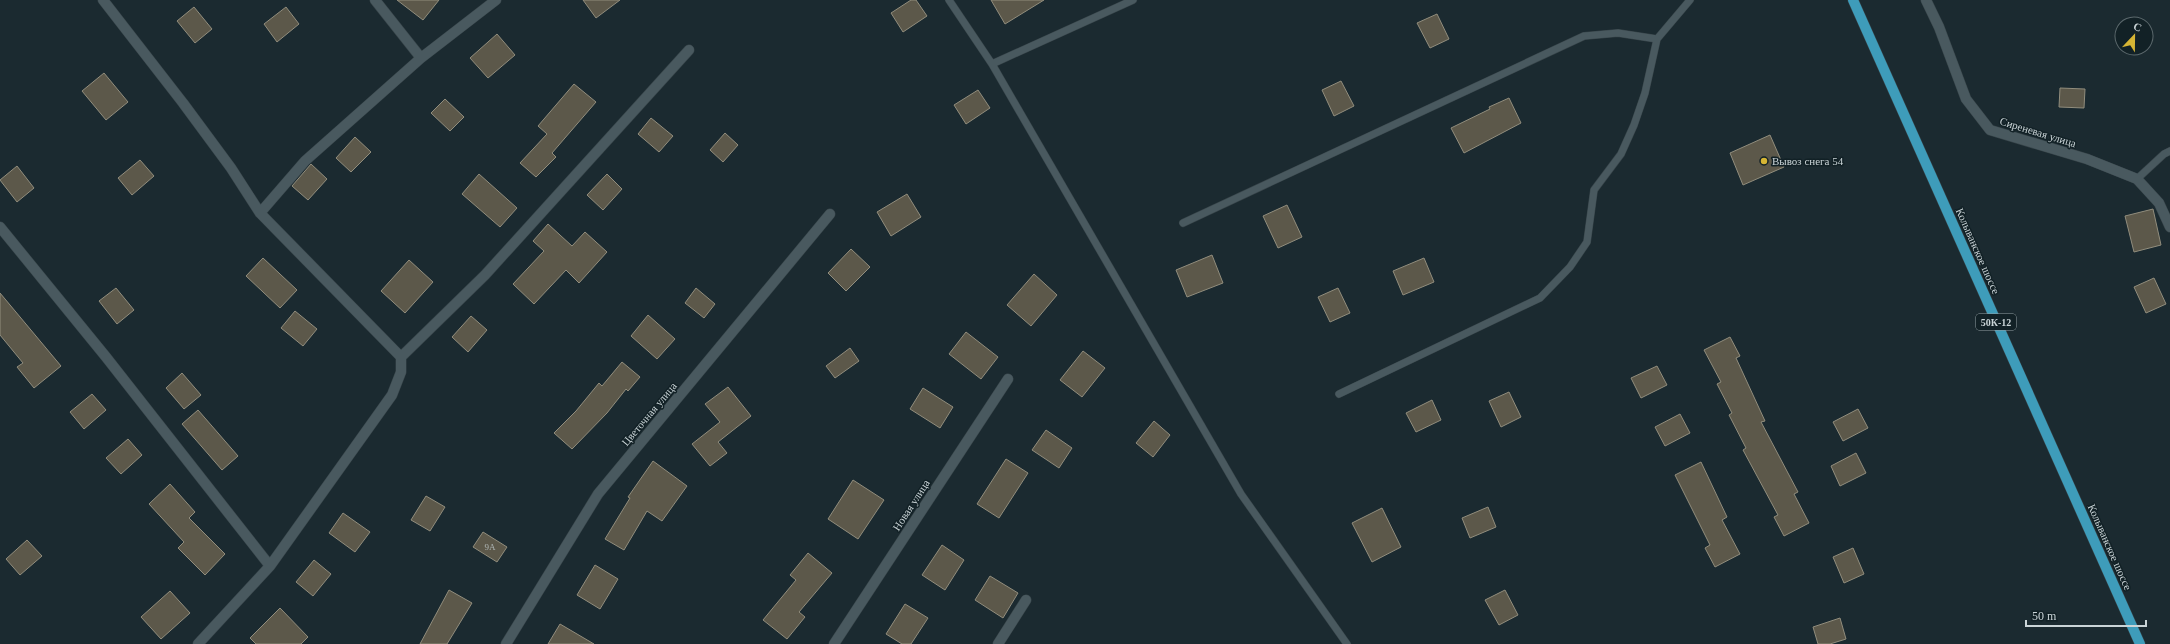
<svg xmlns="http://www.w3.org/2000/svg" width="2170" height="644" font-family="Georgia,serif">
  <rect width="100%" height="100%" fill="#1b2a30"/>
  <path fill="#5c584a" stroke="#918d7d" d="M397,0H439L423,20Z
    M583,0H620L596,18Z
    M911,0H916L927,16L903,32L891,13Z
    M991,0H1044L1005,24Z
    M194,7L212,29L195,43L177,21Z
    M286,7L299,24L277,42L264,24Z
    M1437,14L1449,39L1430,48L1417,23Z
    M497,34L515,55L488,78L470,58Z
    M104,73L128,102L106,120L82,91Z
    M1341,81L1354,106L1334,116L1322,90Z
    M574,84L596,102L552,153L556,157L536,177L520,163L547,134L538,126Z
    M2060,88L2085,89L2084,108L2059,107Z
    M978,90L990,108L966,124L954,105Z
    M1509,98L1521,123L1464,153L1451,128L1490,109L1489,107Z
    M445,99L464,117L450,131L431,113Z
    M651,118L673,136L659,152L638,134Z
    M725,133L738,145L723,162L710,150Z
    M1770,135L1784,167L1743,185L1730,153Z
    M355,137L371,152L351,172L336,158Z
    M140,160L154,176L132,195L118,178Z
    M311,164L327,179L308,200L292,186Z
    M17,166L34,188L17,202L0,180Z
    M479,174L517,208L500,227L462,194Z
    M607,174L622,189L603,210L587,195Z
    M907,194L921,217L891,236L877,212Z
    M1287,205L1302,237L1278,248L1263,216Z
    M2153,209L2161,245L2134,252L2125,216Z
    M548,224L572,246L585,232L607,252L579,283L566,270L534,304L513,284L544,251L533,241Z
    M851,249L870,267L846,291L828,273Z
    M1212,255L1223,283L1187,297L1176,270Z
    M263,258L297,290L280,308L246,276Z
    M1424,258L1434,282L1403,295L1393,271Z
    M409,260L433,282L405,313L381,291Z
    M1034,274L1057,295L1031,326L1007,305Z
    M2154,278L2166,304L2146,313L2134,287Z
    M116,288L134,310L117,324L99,301Z
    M696,288L715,304L704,318L685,303Z
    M1338,288L1350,313L1330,322L1318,297Z
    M0,293L61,366L34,388L17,367L23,363L0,335Z
    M295,311L317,329L303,346L281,328Z
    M648,315L675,339L657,359L631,336Z
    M471,316L487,330L468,352L452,337Z
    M966,332L998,357L981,379L949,354Z
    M1730,337L1740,356L1736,358L1765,421L1761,422L1798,492L1794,494L1809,523L1784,536L1774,517L1778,515L1743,450L1746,448L1729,415L1732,413L1717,384L1721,382L1704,350Z
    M850,348L859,361L835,378L826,366Z
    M1083,351L1105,368L1082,397L1060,380Z
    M622,362L640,377L628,391L626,389L607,413L572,449L554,433L576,411L599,383L602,386Z
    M1657,366L1667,385L1641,398L1631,378Z
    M182,373L201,395L184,409L166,388Z
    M728,387L751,416L718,442L727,453L710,466L692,444L720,422L705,404Z
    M923,388L953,407L940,428L910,409Z
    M1509,392L1521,417L1501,427L1489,401Z
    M92,394L106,410L84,429L70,412Z
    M1432,400L1441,420L1416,432L1406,413Z
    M1858,409L1868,428L1843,441L1833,422Z
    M198,410L238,456L222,470L182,424Z
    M1680,414L1690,433L1665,446L1655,427Z
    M1154,421L1170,435L1153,457L1136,443Z
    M1046,430L1072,448L1059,468L1032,450Z
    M128,439L142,455L121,474L106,458Z
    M1856,453L1866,473L1840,486L1831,466Z
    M1006,459L1028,473L999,518L977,504Z
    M653,461L687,486L662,521L647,511L624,550L605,539L630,498L628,497Z
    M1701,462L1727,517L1722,520L1740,554L1715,567L1705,548L1710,545L1675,475Z
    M853,480L884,500L858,539L828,519Z
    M170,484L195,512L189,518L225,554L205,575L178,548L184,542L149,504Z
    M426,496L445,507L430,531L411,520Z
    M1488,507L1496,527L1470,538L1462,518Z
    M1382,508L1401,547L1372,562L1352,523Z
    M343,513L370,532L355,552L329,533Z
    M483,532L507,547L497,562L473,547Z
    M27,540L42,556L20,575L6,559Z
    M942,545L964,560L945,590L922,575Z
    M1853,548L1864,574L1844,583L1833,557Z
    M808,553L832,573L799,612L805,617L787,639L763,620L796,580L790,575Z
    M314,560L331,574L313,596L296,582Z
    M595,565L618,579L600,609L577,595Z
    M990,576L1018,593L1003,618L975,600Z
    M449,590L472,603L447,644H420Z
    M1505,590L1518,615L1499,625L1485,600Z
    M170,591L190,613L161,639L141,617Z
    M905,604L928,618L911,644H902L886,634Z
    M280,608L308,637L301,644H256L250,638Z
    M1840,618L1846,639L1830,644H1818L1813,627Z
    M560,624L594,644H548Z"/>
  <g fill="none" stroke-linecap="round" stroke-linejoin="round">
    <defs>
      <path id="lane" d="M949,0L992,64L1241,494L1347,644
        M992,64L1133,0
        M2137,179L2164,154L2170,151
        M1183,223L1584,36L1618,33L1657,39L1690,0
        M1339,394L1540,298L1570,267L1587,242L1594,190L1621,154L1634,125L1645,93L1657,39"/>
      <path id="street" d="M103,0L183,103L231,168L260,213L401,357
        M375,0L421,58
        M1926,0L1939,27L1966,99L1990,130L2087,159L2137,179L2159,203L2170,227
        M260,213L305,161L421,58L496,0
        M0,227L106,357L270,566
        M198,644L270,566L392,395L401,372V357L485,275L689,50
        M506,644L598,494L830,214
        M834,644L1008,379
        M998,644L1026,600"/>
      <path id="primary" d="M1853,0L2140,644"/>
    </defs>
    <use href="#lane" stroke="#38454a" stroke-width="8"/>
    <use href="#street" stroke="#38454a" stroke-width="11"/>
    <use href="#primary" stroke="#38454a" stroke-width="11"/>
    <use href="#lane" stroke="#49595f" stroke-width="7"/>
    <use href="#street" stroke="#49595f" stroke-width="10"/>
    <use href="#primary" stroke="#3e9cba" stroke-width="10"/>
  </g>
  <circle fill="#d6b534" stroke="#122126" stroke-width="1.5" cx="1764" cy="161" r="4"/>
  <g text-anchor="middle" stroke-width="3" stroke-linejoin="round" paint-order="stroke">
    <g font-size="9" fill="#aeb5b4">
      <text x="490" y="550">9А</text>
    </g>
    <rect fill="#122126" stroke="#939ea2" stroke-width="1" x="1976" y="314" width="40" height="16" rx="3"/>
    <g font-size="10" font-weight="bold" fill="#cad4d7">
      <text x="1996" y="326">50К-12</text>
    </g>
    <g font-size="11" fill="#cad4d7" stroke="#122126">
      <text transform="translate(2038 132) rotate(17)" y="4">Сиреневая улица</text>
      <text transform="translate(1978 251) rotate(66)" y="4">Колыванское шоссе</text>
      <text transform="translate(649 414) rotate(-50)" y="4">Цветочная улица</text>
      <text transform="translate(911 505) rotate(-57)" y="4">Новая улица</text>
      <text transform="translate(2110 547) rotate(66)" y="4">Колыванское шоссе</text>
    </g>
    <g font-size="11" fill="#cad4d7" stroke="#122126" text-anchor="start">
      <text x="1772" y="165">Вывоз снега 54</text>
    </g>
  </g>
  <g transform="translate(2134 36) rotate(22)"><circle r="19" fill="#122126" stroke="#5c696d"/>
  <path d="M0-3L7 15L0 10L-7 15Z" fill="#d6b534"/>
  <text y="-6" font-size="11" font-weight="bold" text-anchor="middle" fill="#cad4d7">С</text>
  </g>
  <path d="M2026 620v6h120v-6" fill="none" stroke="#cad4d7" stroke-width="2"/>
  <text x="2032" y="620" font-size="12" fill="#cad4d7" stroke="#122126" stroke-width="3" paint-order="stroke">50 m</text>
</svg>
